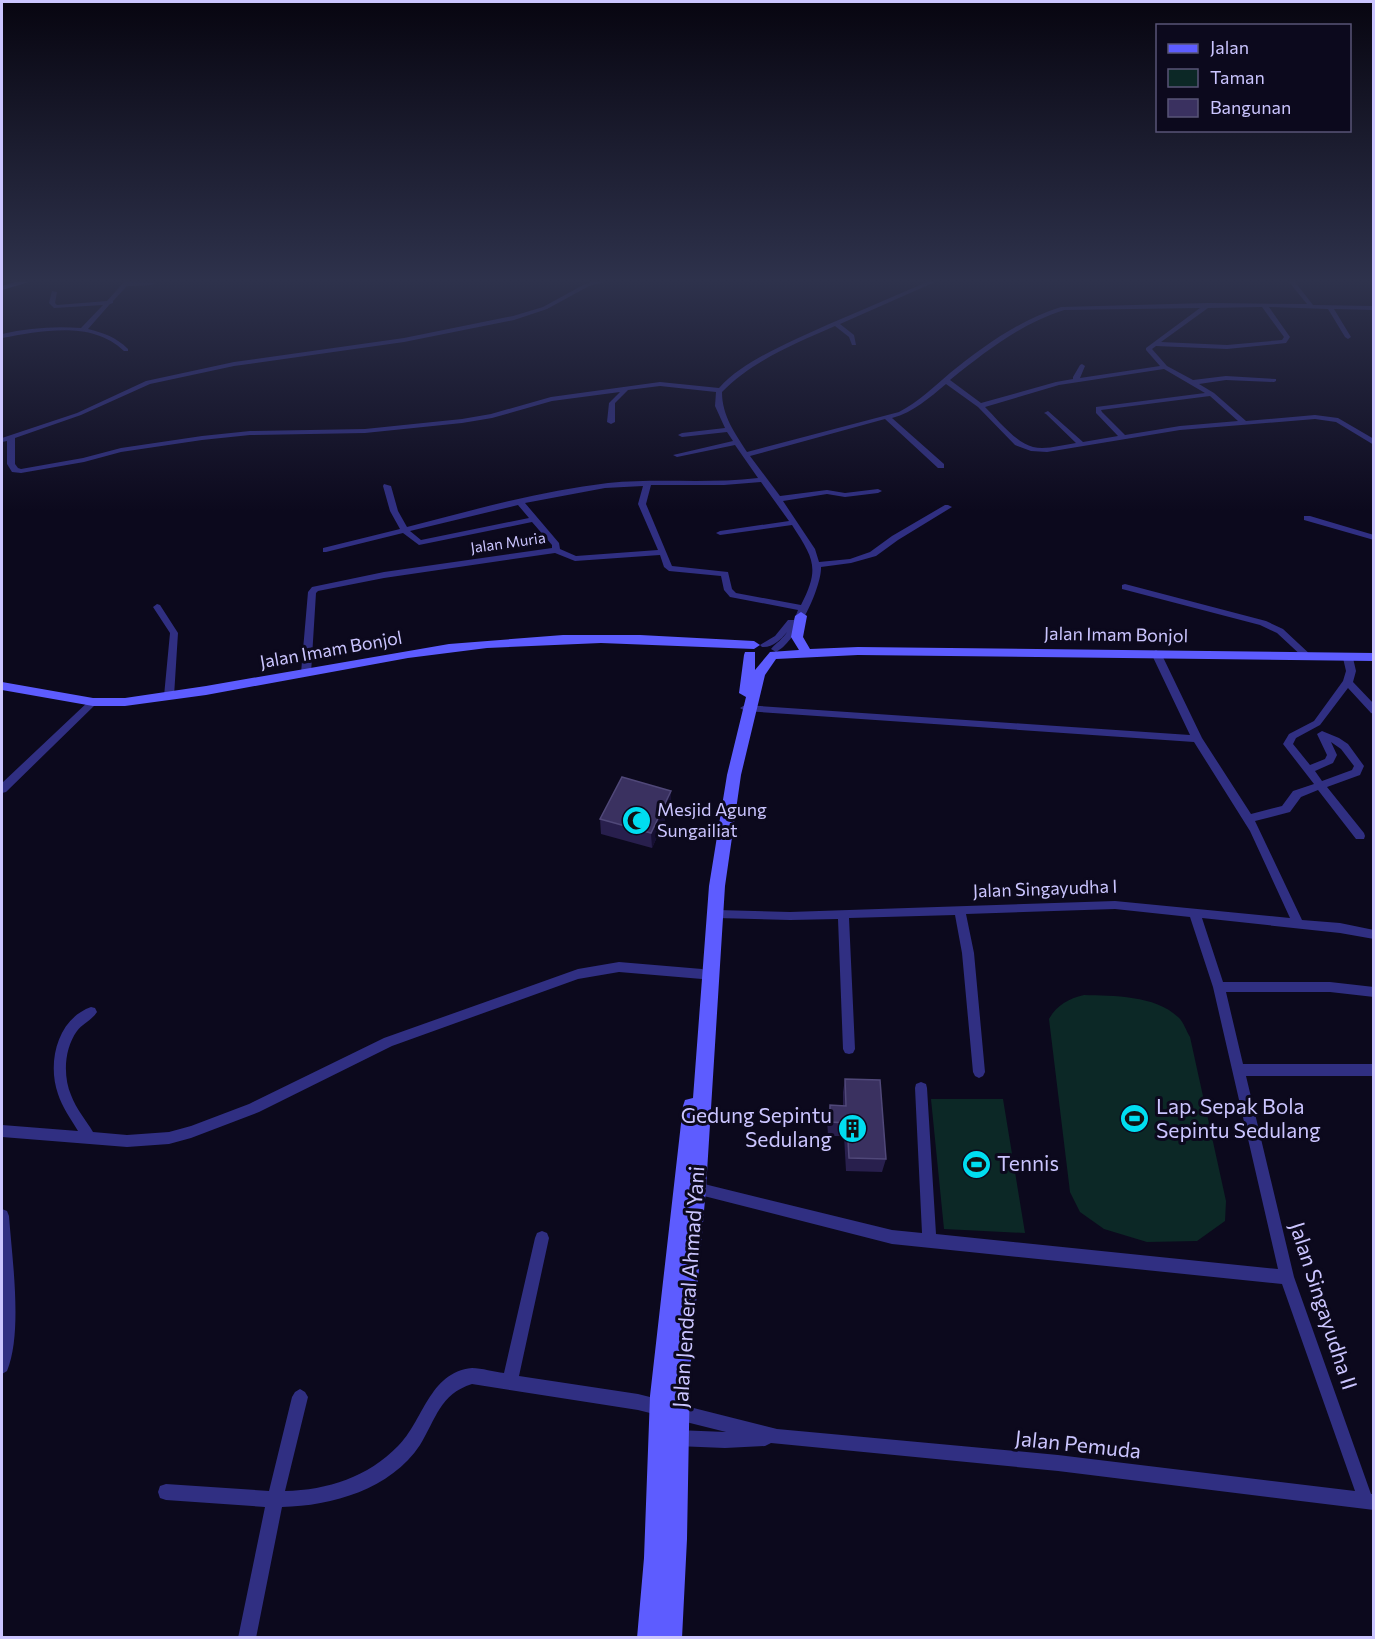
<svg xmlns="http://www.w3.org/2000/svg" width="1375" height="1639" font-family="Commissioner,sans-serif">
  <rect width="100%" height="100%" fill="#0c091d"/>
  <path fill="#0c2826" d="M1084,995C1113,996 1155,995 1178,1017C1184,1022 1186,1031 1190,1037L1226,1201L1225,1221L1197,1241L1147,1242L1104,1229L1080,1212L1070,1192L1049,1019C1057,1005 1068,999 1084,995Z
    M931,1099H1003L1025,1233L944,1229Z"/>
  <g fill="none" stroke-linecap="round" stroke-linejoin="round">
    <path fill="#302f82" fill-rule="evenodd" d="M124,282L155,283L152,285L127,286L113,301V303L110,304L88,329C104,333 116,337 128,349V351H124C92,320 41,331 2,338V334C28,328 54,326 81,328L103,305L54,308L49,303L52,291L57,292L55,303L57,305L107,301Z
      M593,282H604L589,286L547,309L514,320L404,342L234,366L150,384L81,415L15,438V464L18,468L21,469L83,458L121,448L202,436L250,431L365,429L462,419L491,414L551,397L660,382L719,388C740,365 769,352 796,339C839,319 884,301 927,282H935L840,324L854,335L856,345H852L849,337L835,326C796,343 752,361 722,392C722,416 735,433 747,452L899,412C918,402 934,387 950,373C984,346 1019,320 1061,307L1208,303L1307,304L1289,282H1295L1313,305L1374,306V310L1334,309L1351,337L1348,339L1345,337L1328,309L1269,307L1290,337L1286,343L1227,349L1156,346L1152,349L1167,366L1193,380L1226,376L1276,379V381L1274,382L1226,380L1199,384L1214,393L1246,421L1315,415L1338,418L1374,439V445L1336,422L1315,419L1180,430L1047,452L1031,451L1015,445L978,407L946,384C929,398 914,412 892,418L944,464V468H938L885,419L750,456L780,496L827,490L845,493L878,489L882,491L878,493L845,497L827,494L783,501L815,549L819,562L850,559L870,552L892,536L945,505H948L952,507L898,540L876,556L851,563L821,567C822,587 795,644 776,652L771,649C776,643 783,639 787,632C781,640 772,648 762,647L760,645L775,636L788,620H794L798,610L730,597L724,590L721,576L669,571L664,567L660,555L575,561L555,553L384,578L318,591L316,593L311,673L306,676L301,673L308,592L312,587L384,572L552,548V545L532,522L419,545L403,533L326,552H323V548L400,529L390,511L383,486L384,484L391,486L398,511L407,527C473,510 540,491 608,483C658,478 708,484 758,478L735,445L677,457L673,455L733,441L727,432L682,437L678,435L682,433L725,428L715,406L716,392L660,386L628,390L615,403V422L611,424L607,422L609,403L620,392L552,401L492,418L462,423L365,433L250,435L202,440L121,452L84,462L21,473L12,472L7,464V441L2,442V438L77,413L146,381L234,362L404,338L513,316L543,307L585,284ZM1262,307L1284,337L1282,340L1227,345L1161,342L1208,308ZM1200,308L1146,348V350L1160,366L1080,378L1085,366L1082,364L1080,365L1073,377V379L1056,382L981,403L950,380C985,352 1020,324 1064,310ZM1164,369L1205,393L1096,407V413L1118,436L1083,442L1048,411L1044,413L1046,414L1076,443C1062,445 1046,450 1033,447C1016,443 997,419 985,407L1059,385ZM1210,396L1238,421L1180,426L1125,435L1102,412L1101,410ZM761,482L789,521L720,531L716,533L720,535L792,525C814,559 820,568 801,605L736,593L732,589L728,572L672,566L646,504L651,485H724ZM643,486L638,504L658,550L576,556L560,549L559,543L525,503L605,488ZM518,505L529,518L421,540L410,531Z
      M1304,516H1310L1374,535V540L1304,520Z
      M1125,584L1266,621L1283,629L1313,657L1308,660L1305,659L1277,633L1260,625L1122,589V585Z
      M157,604L160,605L178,633L174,696L169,699L164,696L170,633L153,607Z
      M1156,650L1161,653L1202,738L1251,814L1282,806L1293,791L1314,784L1283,744L1289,734L1314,721L1343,681L1346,671L1343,658L1345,656L1348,655L1353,658L1356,671L1353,682L1374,704V714L1371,713L1348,688L1320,725L1296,738L1293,744L1310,765L1325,759L1327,755L1317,734L1322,731L1339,738L1348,744L1364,766L1360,775L1327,787L1364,833L1365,836L1364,839H1356L1318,790L1301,797L1290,812L1255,821L1302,920L1340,923L1374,930V939L1340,933L1202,918L1223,982H1330L1374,987V997L1330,992H1226L1243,1064H1374V1076H1246L1294,1277L1371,1494H1374V1510L1058,1471L771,1443L765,1446L725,1448L676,1446L670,1444L668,1438L670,1432L676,1430L726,1432L638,1410L472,1384C440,1394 436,1419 420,1445C391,1489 332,1506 282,1507L256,1638H238L265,1507L166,1500L160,1498L158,1492L160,1486L166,1484L269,1491L292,1397L295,1392L300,1389L305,1392L308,1397L285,1491C328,1490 368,1477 398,1446C423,1422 429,1372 472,1368C482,1368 494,1372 504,1373L535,1238L537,1233L542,1231L547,1233L549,1238L519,1376L638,1394L777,1429L1058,1455L1355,1491L1282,1284L892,1244L696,1194L691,1193L689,1188L691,1183L696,1182L892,1230L922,1233L915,1088L916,1084L921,1082L926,1084L927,1088L936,1234L1278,1269L1213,987L1190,917L1115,909L966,914L974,953L985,1072L983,1076L979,1078L975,1076L973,1072L962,953L955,915L849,918L855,1049L853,1053L849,1054L845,1053L843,1049L838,919L790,920L716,918L712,917L710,914L712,911L716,910L790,912L1115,901L1290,918L1250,831L1194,742L745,711L740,708L745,705L1190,735L1151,653ZM1331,742L1341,749L1354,766L1352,770L1322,781L1315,771L1333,763L1337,755Z
      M93,699L96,700L98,702L96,704L6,792L2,793V783L90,700Z
      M619,962L702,969L706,971L708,974L706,977L702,979L619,972L578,979L392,1046L259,1112L191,1138L169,1144L127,1147L2,1137V1125L78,1131C71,1119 62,1107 58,1094C47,1063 57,1019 91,1007L95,1008L97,1012C92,1020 82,1024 77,1031C64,1049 63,1076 71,1095C76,1109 86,1120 93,1132L127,1135L169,1132L191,1126L249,1104L384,1038L578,969Z
      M2,1209L7,1211L9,1216C12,1258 23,1333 7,1371L2,1374Z"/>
    <path fill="#5d5cff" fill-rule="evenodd" d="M15,282H29L2,290V286Z
      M801,612L807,616L803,637L810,649L858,647L1374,653V661L858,655L776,659L765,675L741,775L725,886L706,1188L690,1373L687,1539L682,1638H637L644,1558L650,1396L683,1106L685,1100L693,1098L709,886L727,775L746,697L739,693L744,655L745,652H755V670L770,652L799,650L791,637L795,616Z
      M563,635H640L754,641L760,645L754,649L601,643L487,648L408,658L206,695L125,706H93L2,690V682L93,698H125L206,686L449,644Z"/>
  </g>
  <path fill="#281f4d" d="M671,806L652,848L601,834L600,819Z
    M845,1079L886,1159L882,1172L846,1171L844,1136H828L827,1119L830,1105L843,1106V1092Z"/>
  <path fill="#160f32" d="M671,791V806L652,848L651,833Z"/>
  <path fill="#3a3160" stroke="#504879" stroke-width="1.5" d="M622,777L671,791L651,833L600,819Z
    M845,1079L880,1080L886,1159L849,1158L847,1123L830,1122V1105L846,1106Z"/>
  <linearGradient id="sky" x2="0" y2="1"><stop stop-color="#070510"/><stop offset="0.55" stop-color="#2e324c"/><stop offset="1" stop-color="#2e324c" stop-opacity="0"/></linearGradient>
  <rect width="1375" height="511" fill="url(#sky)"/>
  <defs>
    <symbol id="mosque-disc" viewBox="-11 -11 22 22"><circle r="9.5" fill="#00ddf0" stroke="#0c091d"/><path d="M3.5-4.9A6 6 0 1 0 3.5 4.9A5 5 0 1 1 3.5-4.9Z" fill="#111"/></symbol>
    <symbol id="stadium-disc" viewBox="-11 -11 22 22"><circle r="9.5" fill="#00ddf0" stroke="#0c091d"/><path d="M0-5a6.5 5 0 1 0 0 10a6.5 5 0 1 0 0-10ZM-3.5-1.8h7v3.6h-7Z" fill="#111"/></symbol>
    <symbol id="building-disc" viewBox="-11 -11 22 22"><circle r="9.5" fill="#00ddf0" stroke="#0c091d"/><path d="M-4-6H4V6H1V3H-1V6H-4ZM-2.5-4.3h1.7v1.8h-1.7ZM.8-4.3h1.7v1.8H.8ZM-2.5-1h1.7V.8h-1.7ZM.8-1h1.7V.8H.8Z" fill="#111"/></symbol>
  </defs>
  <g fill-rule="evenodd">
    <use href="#mosque-disc" x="620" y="804" width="33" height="33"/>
    <use href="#stadium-disc" x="1118" y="1102" width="33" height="33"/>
    <use href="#building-disc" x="836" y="1112" width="33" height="33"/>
    <use href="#stadium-disc" x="960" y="1148" width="33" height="33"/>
  </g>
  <g text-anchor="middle" stroke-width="6" stroke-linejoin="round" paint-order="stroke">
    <g font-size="15" fill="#cbc5ff" stroke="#0c091d">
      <text transform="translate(508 543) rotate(-8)" y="5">Jalan Muria</text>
    </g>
    <g font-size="18" fill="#cbc5ff" stroke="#0c091d">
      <text transform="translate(1116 635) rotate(1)" y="6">Jalan Imam Bonjol</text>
      <text transform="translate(331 650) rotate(-10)" y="6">Jalan Imam Bonjol</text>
      <text transform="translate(1045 889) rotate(-2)" y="6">Jalan Singayudha I</text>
    </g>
    <g font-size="18" fill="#cbc5ff" stroke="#0c091d" text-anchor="start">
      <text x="657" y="816">Mesjid Agung<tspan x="657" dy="21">Sungailiat</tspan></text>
    </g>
    <g font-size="21" fill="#cbc5ff" stroke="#0c091d" text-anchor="start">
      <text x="1156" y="1114">Lap. Sepak Bola<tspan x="1156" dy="24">Sepintu Sedulang</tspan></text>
      <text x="832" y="1123" text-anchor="end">Gedung Sepintu<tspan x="832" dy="24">Sedulang</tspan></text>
      <text x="997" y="1171">Tennis</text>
    </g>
    <g font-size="21" fill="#cbc5ff" stroke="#0c091d">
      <text transform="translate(689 1287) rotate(-86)" y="7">Jalan Jenderal Ahmad Yani</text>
      <text transform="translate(1323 1306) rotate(72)" y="7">Jalan Singayudha II</text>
      <text transform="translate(1078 1445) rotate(6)" y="7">Jalan Pemuda</text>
    </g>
  </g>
  <rect width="1375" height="1639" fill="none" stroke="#cbc5ff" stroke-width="6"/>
  <rect x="1156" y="24" width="195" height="108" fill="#0c091d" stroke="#585477" stroke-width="1.5"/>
  <rect x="1168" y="44" width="30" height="9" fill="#5d5cff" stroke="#585477" stroke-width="1.5"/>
  <text x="1210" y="54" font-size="18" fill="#cbc5ff">Jalan</text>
  <rect x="1168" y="69" width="30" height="18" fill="#0c2826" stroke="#585477" stroke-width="1.5"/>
  <text x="1210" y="84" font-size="18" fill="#cbc5ff">Taman</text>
  <rect x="1168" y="99" width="30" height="18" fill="#3a3160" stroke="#585477" stroke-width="1.5"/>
  <text x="1210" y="114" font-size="18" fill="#cbc5ff">Bangunan</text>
</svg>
